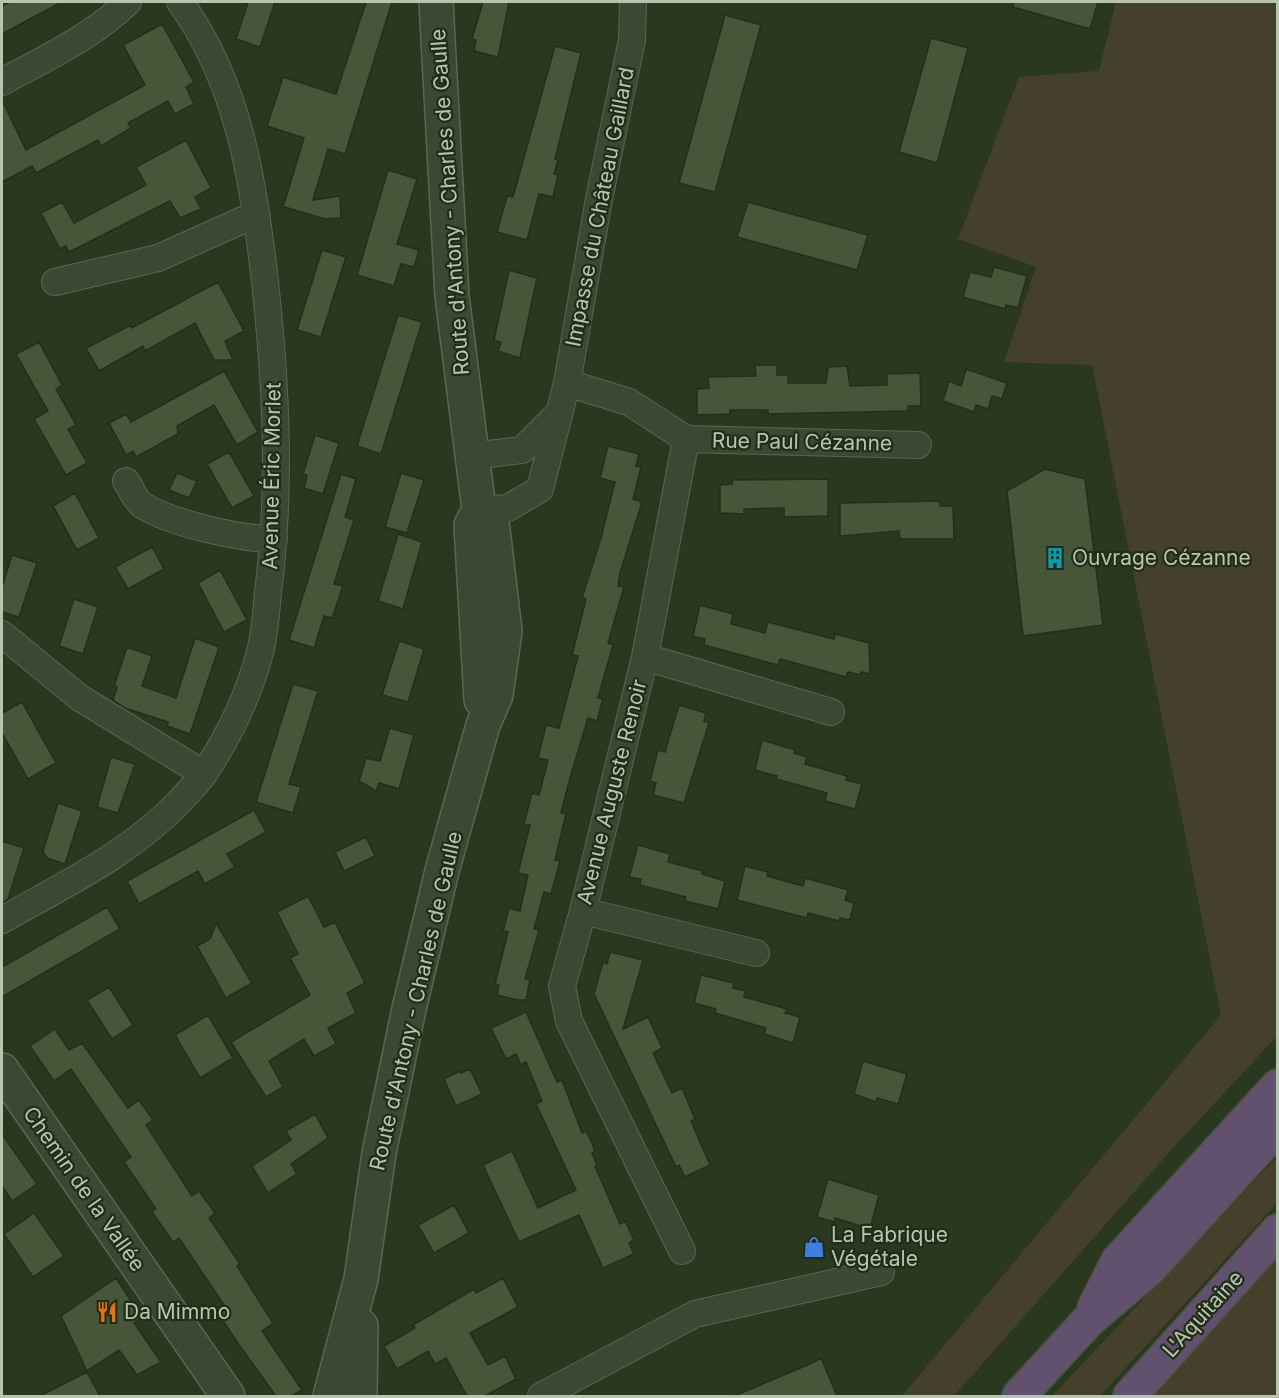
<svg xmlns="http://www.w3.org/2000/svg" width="1279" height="1398" font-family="Inter,sans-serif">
  <rect width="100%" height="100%" fill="#2b3820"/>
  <path fill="#44402b" d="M1116,2H1277V1036L1173,1148L954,1396H902L1221,1015L1092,365L1004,362L1036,267L958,239L1019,77L1099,71Z
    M1277,1157V1203L1100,1396H1052Z
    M1277,1253V1396H1144Z"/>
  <path fill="#465639" stroke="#242f1b" stroke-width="1.5" d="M10,2H62L2,34V6Z
    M248,2H275L260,47L236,39Z
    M366,2H392L345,154L328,149L313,200L340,196L341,218L325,219L278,205L284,204L304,138L267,126L283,77L336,94Z
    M483,2H509L498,57L474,51L476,40L472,39Z
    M1014,2H1098L1090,29L1013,7Z
    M725,15L761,25L715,192L679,183Z
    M162,24L194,82L186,87L194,104L175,114L168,101L128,123L131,128L101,146L98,140L36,173L32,166L2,182V100L26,150L145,85L123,45Z
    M931,38L968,48L937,163L899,152Z
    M555,46L581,53L555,159L558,160L554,174L558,175L553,197L539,194L527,240L497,232L507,196L513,197Z
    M186,140L211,188L195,197L201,209L180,218L170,201L69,252L66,246L60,249L41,213L62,202L74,223L146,185L136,167Z
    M388,170L417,179L397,244L419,250L414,267L401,264L394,286L357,275Z
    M748,202L868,235L857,270L737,237Z
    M322,250L346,257L321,337L297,330Z
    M994,267L1027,276L1018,308L1006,305L1005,309L963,297L970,272L991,277Z
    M509,270L537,278L520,358L498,351L501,342L494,340Z
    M218,282L244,331L225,341L233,360H214L195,323L145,351L143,346L99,371L86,348L131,325L132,328Z
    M398,315L422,322L381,454L357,446Z
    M39,342L62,385L56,389L76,425L68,429L87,463L66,475L34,419L48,411L16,354Z
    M755,365H777V375H788V383H826L828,367L847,366L850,386L887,385V374L920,373L921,406H908V411L768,414V410H730V414L697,415V389L709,388L708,377L756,376Z
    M966,369L1007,383L1002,399L992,396L988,409L976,405L974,412L943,401L949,381L961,386Z
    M224,371L258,432L237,445L214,405L177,426L178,434L136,457L133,451L126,455L109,423L126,414L131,422Z
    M315,435L339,443L323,494L304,488L307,475L303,474Z
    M608,446L639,454L636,466L641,467L633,499L642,502L620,573L618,586L624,587L608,643L613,645L598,698L603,699L597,721L588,718L570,778L561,813L566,814L555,860L560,861L551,894L544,892L534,929L539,930L525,979L530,980L526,1000H518L497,995L499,985L495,984L508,932L503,931L509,908L520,911L528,875L518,873L530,825L524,824L532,793L539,795L548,760L538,758L546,725L559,728L578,656L572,655L586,599L582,598L601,538L615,482L600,478Z
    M229,452L254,496L232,508L207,464Z
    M1045,469L1085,479L1103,625L1023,636L1007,491Z
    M177,473L197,481L189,498L169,490Z
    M401,473L424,480L407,533L385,527Z
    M341,474L356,479L345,517L354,520L334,584L343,586L332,618L324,616L314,648L289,640Z
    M828,479V516L784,517V508L744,509V514L720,513V485L732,484V480Z
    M75,493L99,538L77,550L53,506Z
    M940,501V506H953L954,539H900L899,531L840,536V503Z
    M398,534L422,542L403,609L378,601Z
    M152,547L164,569L128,589L115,567Z
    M12,555L37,563L19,617L2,612V587Z
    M220,570L247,620L224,632L198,583Z
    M74,599L98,607L83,654L59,646Z
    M700,605L733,614L731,624L765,633L768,622L834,639L835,634L869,643L870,674L861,672V675L848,672L846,677L780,659L778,665L704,645L705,639L693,636Z
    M195,638L219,647L190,734L167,726L168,722L125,708L113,700L117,687L114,686L127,647L152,656L142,686L176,698Z
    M399,641L424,649L408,702L382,695Z
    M293,684L318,691L289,784L301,787L293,813L256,802Z
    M22,702L56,763L28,779L2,733V713Z
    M679,705L706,713L704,721L709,723L684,803L653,795L656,783L650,781L658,750L665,752Z
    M390,728L414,735L399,789L379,783L376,791L359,781L366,758L380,761Z
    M762,740L795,750L794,753L807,757L805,764L847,776L846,780L862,784L855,809L825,801L827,793L776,779L777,776L755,770Z
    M111,757L135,764L118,813L97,807Z
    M58,803L82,811L65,864L47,858L43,851Z
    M254,810L266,832L227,854L235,867L205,884L198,871L139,904L127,881Z
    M366,837L375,856L344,871L335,852Z
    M2,841L24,848L8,899L2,903Z
    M638,845L670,854L668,862L703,871L702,874L725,881L718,909L685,901L686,897L640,885L641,879L629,877Z
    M745,866L768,872L767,876L803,886L805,878L848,890L845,900L854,903L850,920L840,918L839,921L808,913L807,918L737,900Z
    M308,896L324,927L335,922L365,983L347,993L356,1013L328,1028L336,1044L314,1056L304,1039L269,1061L283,1087L266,1097L231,1042L310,995L290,958L298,954L277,912Z
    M107,907L120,929L2,997V967Z
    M216,923L252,983L226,998L197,946L210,939Z
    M610,952L643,960L623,1029L648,1017L662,1048L653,1053L672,1093L682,1088L695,1119L691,1121L710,1165L685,1177L679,1165L676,1167L594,994L603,962L607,964Z
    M701,975L734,983L733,988L745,991L744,997L787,1009L785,1013L800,1017L793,1043L764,1034L766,1028L715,1013L716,1009L694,1003Z
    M109,987L133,1025L112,1039L87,1000Z
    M526,1012L557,1082L562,1080L582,1133L586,1131L591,1141L595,1151L592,1153L597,1165L595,1166L620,1224L625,1221L634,1240L629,1243L634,1254L603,1268L579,1215L519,1242L483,1165L512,1151L538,1208L576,1190L536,1104L542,1101L526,1062L521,1065L516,1054L506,1059L491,1028Z
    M208,1015L233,1058L200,1078L175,1035Z
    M55,1029L69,1050L82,1043L128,1108L139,1100L153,1120L146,1125L192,1196L199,1191L215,1213L209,1218L240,1264L237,1266L273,1323L262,1331L302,1390L291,1396H276L239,1345L216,1310L224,1305L179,1238L173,1242L152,1212L156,1209L124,1162L131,1157L71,1069L54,1081L30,1046Z
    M863,1061L907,1074L898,1104L877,1098L876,1102L854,1094Z
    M470,1069L482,1094L456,1106L444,1079L460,1071L461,1073Z
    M315,1114L328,1138L291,1164L297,1174L268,1193L252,1166L291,1140L286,1131Z
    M2,1134L37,1184L12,1201L2,1186Z
    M828,1179L879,1195L870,1229L835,1218L834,1222L817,1217Z
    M454,1205L469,1233L434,1253L418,1225Z
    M34,1213L64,1256L33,1277L4,1234Z
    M116,1278L142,1318L134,1323L161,1362L137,1375L119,1350L87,1371L61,1316Z
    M503,1278L518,1307L470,1333L488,1365L505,1356L516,1379L485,1396H467L446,1358L435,1364L428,1351L397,1369L384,1346L415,1328L413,1325L474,1289L476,1293Z
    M821,1358L837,1396H734L810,1364Z
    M87,1372L100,1396H40Z"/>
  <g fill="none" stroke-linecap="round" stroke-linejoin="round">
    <defs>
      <path id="minor" d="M2,82C46,58 92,37 128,2
        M55,282L158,258L245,219L257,217
        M567,383L629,402L686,439L645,657L583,911L562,986L569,1021L682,1251
        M686,439L918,445
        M472,456L522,450L559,413
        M126,481C131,488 135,500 142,505C170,523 240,539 274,539
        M479,510L508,508L540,489L567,383L599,199L632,40L633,2
        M2,634L80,698L204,774
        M645,657L831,712
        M583,911L756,953
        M2,920C65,884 130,854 181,800C189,791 199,782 205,772C229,736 249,694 260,652C266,630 266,606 269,584C281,483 276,383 265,282C254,184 239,83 180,2
        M541,1396L695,1314L881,1272"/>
      <path id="tertiary" d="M436,2L452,296L479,510L471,525L481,700
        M2,1070L228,1396
        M330,1396L361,1279L379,1153L409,1009L442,871L483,725L496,695L505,631L492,521L479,510
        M360,1396L361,1326"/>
      <path id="motorway" d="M1094,1308L1118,1261L1278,1086
        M1019,1396L1088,1321L1149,1269L1278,1127
        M1130,1396L1278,1231"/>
    </defs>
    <use href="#minor" stroke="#5b6651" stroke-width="28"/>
    <use href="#tertiary" stroke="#5b6651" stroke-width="36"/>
    <use href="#motorway" stroke="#48533e" stroke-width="36"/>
    <use href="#minor" stroke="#3d4834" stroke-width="26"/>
    <use href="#tertiary" stroke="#3d4834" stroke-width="33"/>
    <use href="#motorway" stroke="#61506e" stroke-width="33"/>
  </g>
  <defs>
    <symbol id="building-bare" viewBox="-9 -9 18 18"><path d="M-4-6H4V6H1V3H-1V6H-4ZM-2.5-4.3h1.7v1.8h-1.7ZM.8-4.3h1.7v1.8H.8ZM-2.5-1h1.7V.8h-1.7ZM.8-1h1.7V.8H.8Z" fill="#0f9aa8" stroke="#222d19" stroke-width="2.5" paint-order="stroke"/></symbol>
    <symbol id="shop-bare" viewBox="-9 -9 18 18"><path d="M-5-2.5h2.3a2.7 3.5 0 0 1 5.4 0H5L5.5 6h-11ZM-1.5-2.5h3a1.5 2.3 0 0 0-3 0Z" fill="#3f7fe0" stroke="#222d19" stroke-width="2.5" paint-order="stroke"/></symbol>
    <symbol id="restaurant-bare" viewBox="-9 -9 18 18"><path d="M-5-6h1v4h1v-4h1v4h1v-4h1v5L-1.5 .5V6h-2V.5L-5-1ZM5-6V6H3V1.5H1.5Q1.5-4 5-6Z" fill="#e8710a" stroke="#222d19" stroke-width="2.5" paint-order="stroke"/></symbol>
  </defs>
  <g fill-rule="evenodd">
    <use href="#building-bare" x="1040" y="543" width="30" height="30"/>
    <use href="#shop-bare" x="799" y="1232" width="30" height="30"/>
    <use href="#restaurant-bare" x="92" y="1297" width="30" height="30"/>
  </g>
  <g text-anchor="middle" stroke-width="4.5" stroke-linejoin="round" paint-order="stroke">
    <g font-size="21" fill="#b8c5ae" stroke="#222d19">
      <text transform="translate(450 202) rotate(-94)" y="7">Route d'Antony - Charles de Gaulle</text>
      <text transform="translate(600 207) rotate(-79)" y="7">Impasse du Château Gaillard</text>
      <text transform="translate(802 442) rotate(1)" y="7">Rue Paul Cézanne</text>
      <text transform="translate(272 476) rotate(-89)" y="7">Avenue Éric Morlet</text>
      <text transform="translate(612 792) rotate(-76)" y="7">Avenue Auguste Renoir</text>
      <text transform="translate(416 1001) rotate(-77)" y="7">Route d'Antony - Charles de Gaulle</text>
      <text transform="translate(84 1189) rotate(55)" y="7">Chemin de la Vallée</text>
      <text transform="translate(1203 1314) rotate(-48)" y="7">L'Aquitaine</text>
    </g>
    <g font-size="21" fill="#b8c5ae" stroke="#222d19" text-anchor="start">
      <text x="1072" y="565">Ouvrage Cézanne</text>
      <text x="831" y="1242">La Fabrique<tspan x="831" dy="24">Végétale</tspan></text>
      <text x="124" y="1319">Da Mimmo</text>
    </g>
  </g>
  <rect width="1279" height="1398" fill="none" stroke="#b8c5ae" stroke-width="6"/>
</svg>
